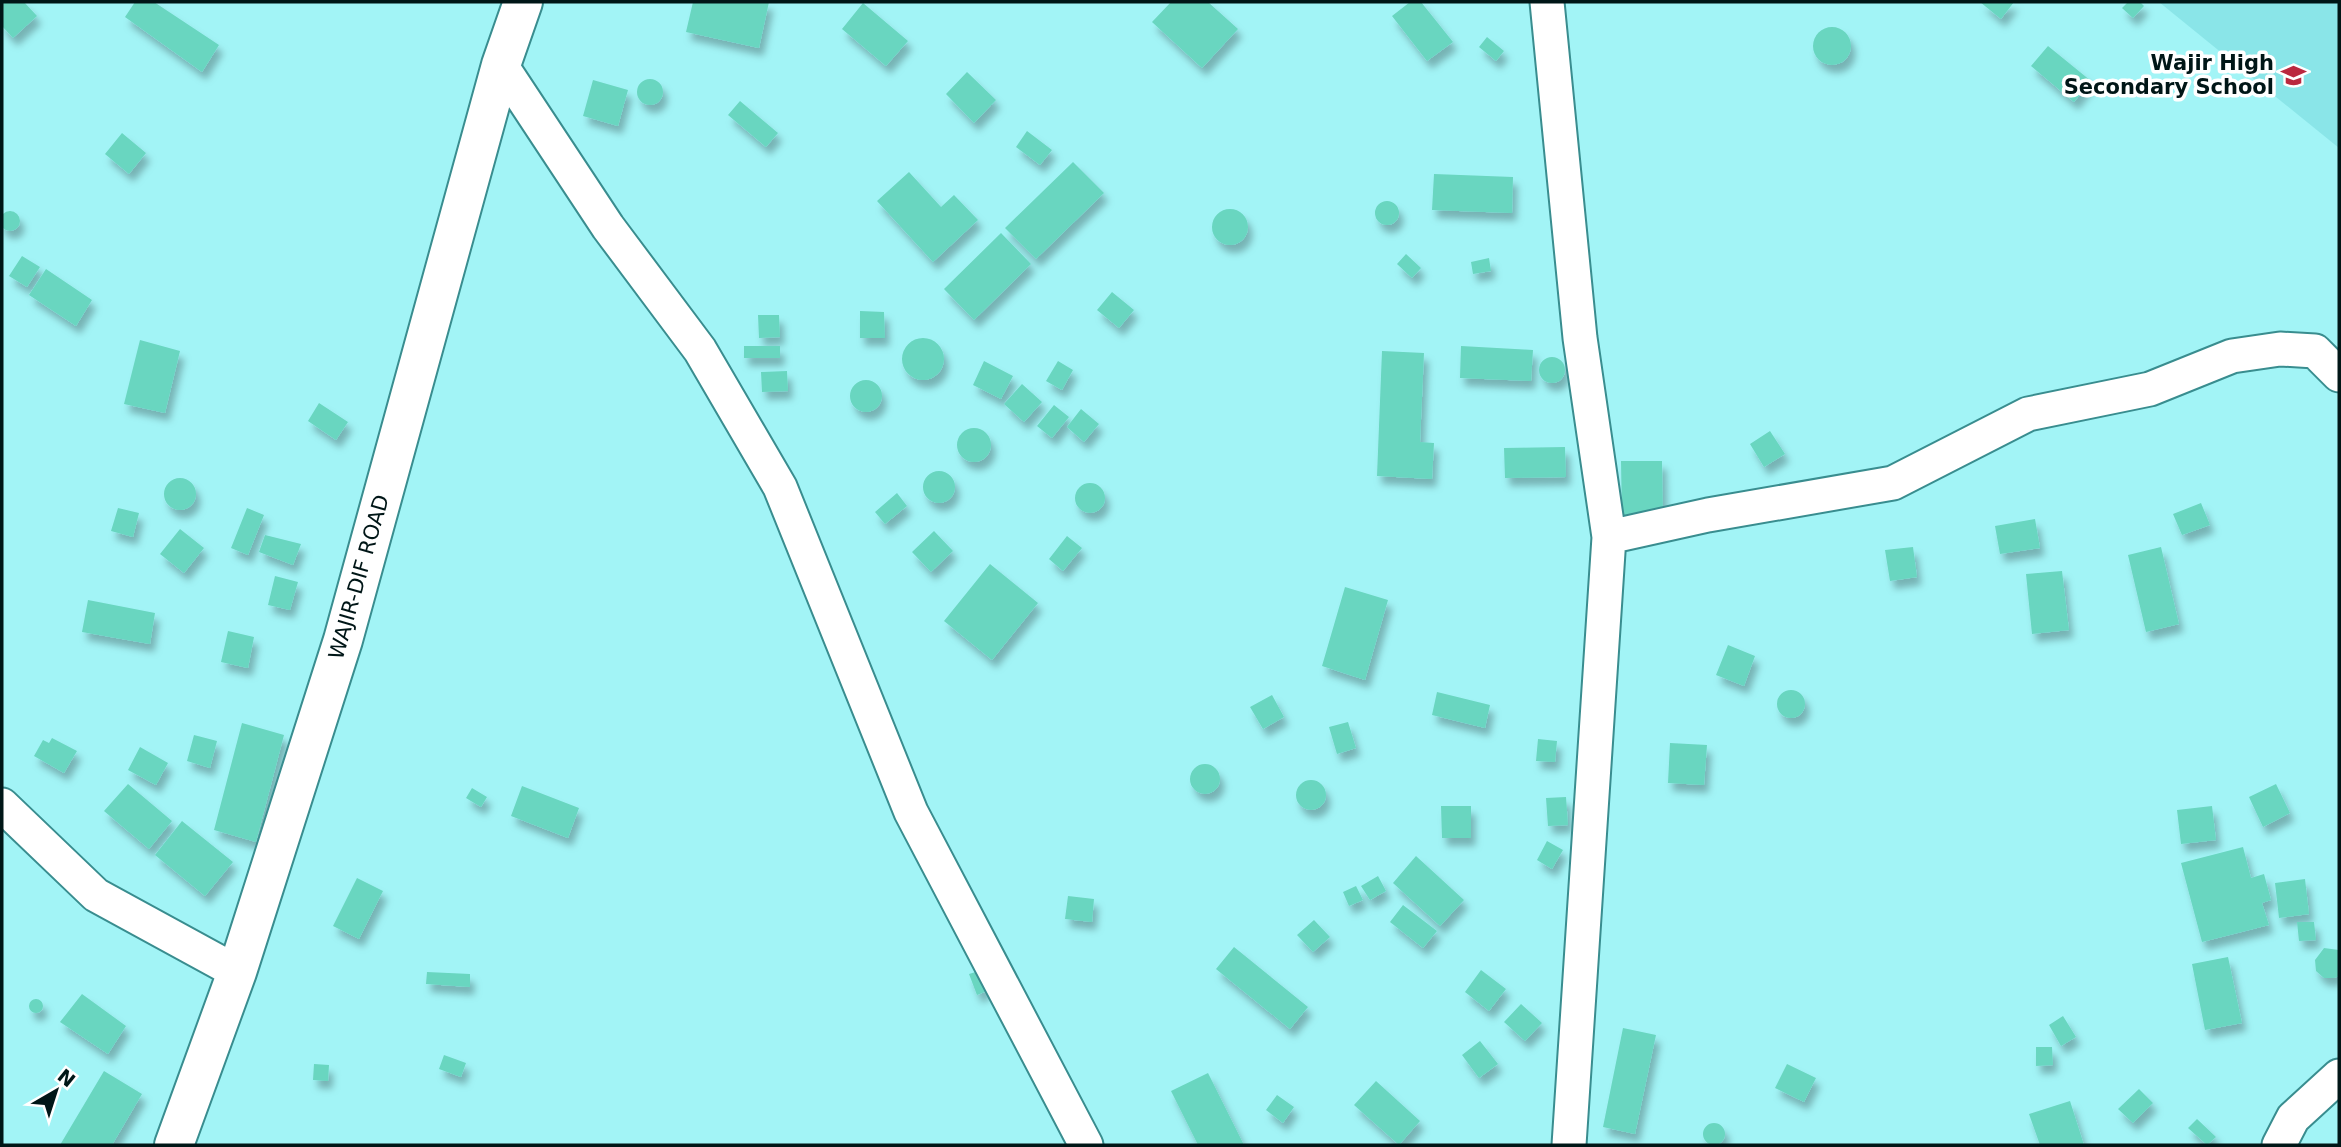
<svg xmlns="http://www.w3.org/2000/svg" width="2341" height="1147" font-family="'DejaVu Sans',sans-serif">
  <defs>
    <filter id="shadow"><feDropShadow dx="4.5" dy="8" stdDeviation="3.5" flood-color="#0004"/></filter>
  </defs>
  <rect width="100%" height="100%" fill="#a2f4f6"/>
  <path fill="#8ae5e8" d="M2159,2H2339V148Z"/>
  <path fill="#69d6c0" filter="url(#shadow)" d="M2,2H24L37,16L13,38L2,26Z
    M135,2H154L219,45L202,72L125,17Z
    M693,2H769L759,48L686,32Z
    M1171,2H1208L1238,29L1202,68L1152,22Z
    M1410,2H1421L1453,42L1427,61L1392,16Z
    M1980,2H2014L2001,19Z
    M2128,2H2140L2144,6L2133,18L2122,8Z
    M863,3L908,41L886,66L842,29Z
    M1813 46a19 19 0 1 1 38 0a19 19 0 1 1-38 0Z
    M1487,37L1504,51L1496,61L1479,47Z
    M2048,46L2091,81L2074,102L2031,66Z
    M967,72L996,100L974,123L946,94Z
    M637 92a13 13 0 1 1 26 0a13 13 0 1 1-26 0Z
    M593,80L628,90L618,126L583,116Z
    M740,101L778,133L766,147L728,115Z
    M1027,131L1052,150L1040,165L1016,147Z
    M122,133L146,153L129,174L105,154Z
    M1073,162L1104,193L1036,259L1005,228Z
    M909,172L941,207L954,195L978,220L933,262L877,201Z
    M1434,174L1513,177L1512,213L1432,210Z
    M1375 213a12 12 0 1 1 24 0a12 12 0 1 1-24 0Z
    M1212 227a18 18 0 1 1 36 0a18 18 0 1 1-36 0Z
    M0 221a10 10 0 1 1 20 0a10 10 0 1 1-20 0Z
    M1001,233L1031,264L974,320L944,289Z
    M1406,254L1421,268L1412,278L1397,264Z
    M22,256L40,267L27,287L9,276Z
    M1489,258L1491,271L1473,274L1471,262Z
    M46,269L92,300L76,326L29,295Z
    M1112,292L1134,310L1119,328L1097,310Z
    M860,311L884,312L885,338H860Z
    M758,315H779L780,337L759,338Z
    M902 359a21 21 0 1 1 42 0a21 21 0 1 1-42 0Z
    M140,340L180,351L165,413L124,404Z
    M744,346H780V358H744Z
    M1461,346L1533,350L1531,381L1460,378Z
    M1382,351L1424,353L1420,442L1434,443L1432,479L1377,476Z
    M1539 370a13 13 0 1 1 26 0a13 13 0 1 1-26 0Z
    M984,361L1013,376L1001,399L973,385Z
    M1058,361L1073,370L1062,390L1046,381Z
    M787,371L788,391L762,392L761,372Z
    M850 396a16 16 0 1 1 32 0a16 16 0 1 1-32 0Z
    M1022,384L1042,402L1024,422L1004,404Z
    M319,403L348,422L336,440L308,421Z
    M1054,405L1069,417L1052,438L1037,426Z
    M1081,409L1099,424L1084,442L1067,427Z
    M957 445a17 17 0 1 1 34 0a17 17 0 1 1-34 0Z
    M1770,431L1785,454L1764,467L1750,444Z
    M1565,447L1566,477L1505,478L1504,448Z
    M1621,461H1662L1663,518H1622Z
    M923 487a16 16 0 1 1 32 0a16 16 0 1 1-32 0Z
    M164 494a16 16 0 1 1 32 0a16 16 0 1 1-32 0Z
    M1075 498a15 15 0 1 1 30 0a15 15 0 1 1-30 0Z
    M897,493L907,506L885,524L875,512Z
    M2201,503L2210,525L2182,535L2173,514Z
    M118,508L139,513L133,537L111,531Z
    M247,508L264,515L248,555L231,548Z
    M2035,519L2040,548L2000,554L1995,526Z
    M180,529L204,548L184,573L160,554Z
    M934,531L953,551L931,572L912,552Z
    M265,535L301,544L293,565L259,552Z
    M1067,536L1082,548L1063,571L1049,559Z
    M1913,547L1917,577L1890,581L1885,550Z
    M2161,547L2179,624L2146,632L2128,555Z
    M990,564L1038,603L992,660L944,621Z
    M2062,571L2069,630L2032,634L2026,574Z
    M275,576L298,582L290,610L268,605Z
    M1345,587L1388,600L1365,680L1322,666Z
    M88,600L155,613L150,644L82,632Z
    M228,631L254,637L248,668L221,662Z
    M1728,645L1755,656L1744,686L1716,675Z
    M1777 704a14 14 0 1 1 28 0a14 14 0 1 1-28 0Z
    M1437,692L1490,705L1485,728L1432,715Z
    M1272,695L1284,717L1263,729L1250,707Z
    M1348,722L1356,748L1337,754L1329,727Z
    M242,723L284,735L256,842L214,830Z
    M194,735L217,741L210,768L187,761Z
    M52,738L77,751L64,773L34,756L43,740L49,743Z
    M1538,739L1557,741L1555,762L1536,761Z
    M1670,743L1707,745L1704,785L1668,783Z
    M140,747L168,763L156,785L128,770Z
    M1190 779a15 15 0 1 1 30 0a15 15 0 1 1-30 0Z
    M1296 795a15 15 0 1 1 30 0a15 15 0 1 1-30 0Z
    M128,784L172,821L149,849L104,811Z
    M2276,784L2290,813L2263,827L2249,797Z
    M522,786L579,808L568,838L511,816Z
    M472,788L487,797L481,807L466,798Z
    M1566,797L1568,825L1548,826L1546,798Z
    M1441,806H1471V838H1442Z
    M2212,806L2216,840L2181,844L2177,810Z
    M182,821L233,862L205,896L155,855Z
    M1547,841L1563,850L1552,869L1537,860Z
    M2243,847L2251,878L2264,874L2271,900L2262,903L2269,925L2202,942L2181,863Z
    M1416,856L1464,900L1440,926L1393,883Z
    M1378,876L1386,891L1370,900L1361,886Z
    M357,878L383,891L359,939L333,926Z
    M2305,879L2309,914L2279,918L2275,883Z
    M1356,886L1363,900L1349,906L1343,892Z
    M1068,896L1094,899L1092,922L1065,919Z
    M1403,905L1437,931L1423,948L1390,922Z
    M1314,920L1330,937L1313,952L1297,935Z
    M2297,922H2314L2316,940L2299,941Z
    M1234,947L1308,1007L1290,1029L1216,969Z
    M2324,948L2339,950V976L2334,978H2324L2316,971L2315,960Z
    M2228,957L2242,1023L2205,1030L2192,964Z
    M1481,970L1506,989L1489,1011L1465,992Z
    M979,971L987,991L977,995L969,974Z
    M427,972L470,974V987L426,984Z
    M82,994L126,1026L108,1054L60,1022Z
    M29 1006a7 7 0 1 1 14 0a7 7 0 1 1-14 0Z
    M1521,1004L1542,1023L1525,1041L1504,1022Z
    M2063,1016L2076,1037L2061,1046L2049,1025Z
    M1623,1028L1656,1035L1635,1134L1603,1127Z
    M1480,1041L1498,1064L1479,1078L1462,1055Z
    M2036,1047H2052L2053,1065L2036,1066Z
    M444,1055L466,1063L461,1077L439,1069Z
    M314,1064L329,1065L328,1081L313,1080Z
    M1787,1064L1816,1078L1804,1102L1775,1088Z
    M104,1071L142,1094L112,1145H60Z
    M1208,1073L1244,1145H1198L1171,1091Z
    M1376,1081L1420,1121L1399,1145L1354,1105Z
    M2139,1089L2153,1103L2133,1123L2118,1109Z
    M1277,1095L1294,1107L1283,1123L1266,1110Z
    M2070,1101L2084,1145H2040L2029,1114Z
    M2197,1119L2216,1137L2207,1145L2188,1128Z
    M1703 1134a11 11 0 1 1 22 0a11 11 0 1 1-22 0Z"/>
  <g fill="none" stroke-linecap="round" stroke-linejoin="round">
    <defs>
      <path id="street" d="M1547,2L1580,338L1609,537L1569,1145
        M501,65L608,227L700,350L780,487L911,812L1086,1145
        M1609,537L1708,515L1893,483L2028,414L2150,389L2232,356L2280,349L2315,351L2339,375
        M2,805L96,895L237,972
        M2279,1145L2293,1118L2339,1076"/>
      <path id="secondary" d="M174,1145L237,972L343,640L501,65L523,2"/>
    </defs>
    <use href="#street" stroke="#398d8f" stroke-width="37"/>
    <use href="#secondary" stroke="#398d8f" stroke-width="42"/>
    <use href="#street" stroke="#fff" stroke-width="33"/>
    <use href="#secondary" stroke="#fff" stroke-width="38"/>
  </g>
  <defs>
    <symbol id="school-bare" viewBox="-9 -9 18 18"><path d="M0-5L7-2L0 1L-7-2ZM-4 1L0 2.5L4 1V4Q0 6-4 4Z" fill="#ba283f" stroke="#fff" stroke-width="2.5" paint-order="stroke"/></symbol>
  </defs>
  <g fill-rule="evenodd">
    <use href="#school-bare" x="2276" y="58" width="35" height="35"/>
  </g>
  <g text-anchor="middle" stroke-width="7" stroke-linejoin="round" paint-order="stroke">
    <g font-size="21" font-weight="bold" fill="#001617" stroke="#fff" text-anchor="end">
      <text x="2274" y="70">Wajir High<tspan x="2274" dy="24">Secondary School</tspan></text>
    </g>
    <g font-size="21" fill="#001617" stroke="#fff">
      <text transform="translate(359 577) rotate(-74)" y="7">WAJIR-DIF ROAD</text>
    </g>
  </g>
  <rect width="2341" height="1147" fill="none" stroke="#001617" stroke-width="7"/>
  <g transform="translate(56 1091) rotate(39)" stroke="#ffffff" stroke-width="5" paint-order="stroke">
  <path d="M0-5L12 26L0 18L-12 26Z" fill="#001617"/>
  <text y="-10" font-size="19" font-weight="bold" text-anchor="middle" fill="#001617">N</text>
  </g>
</svg>
